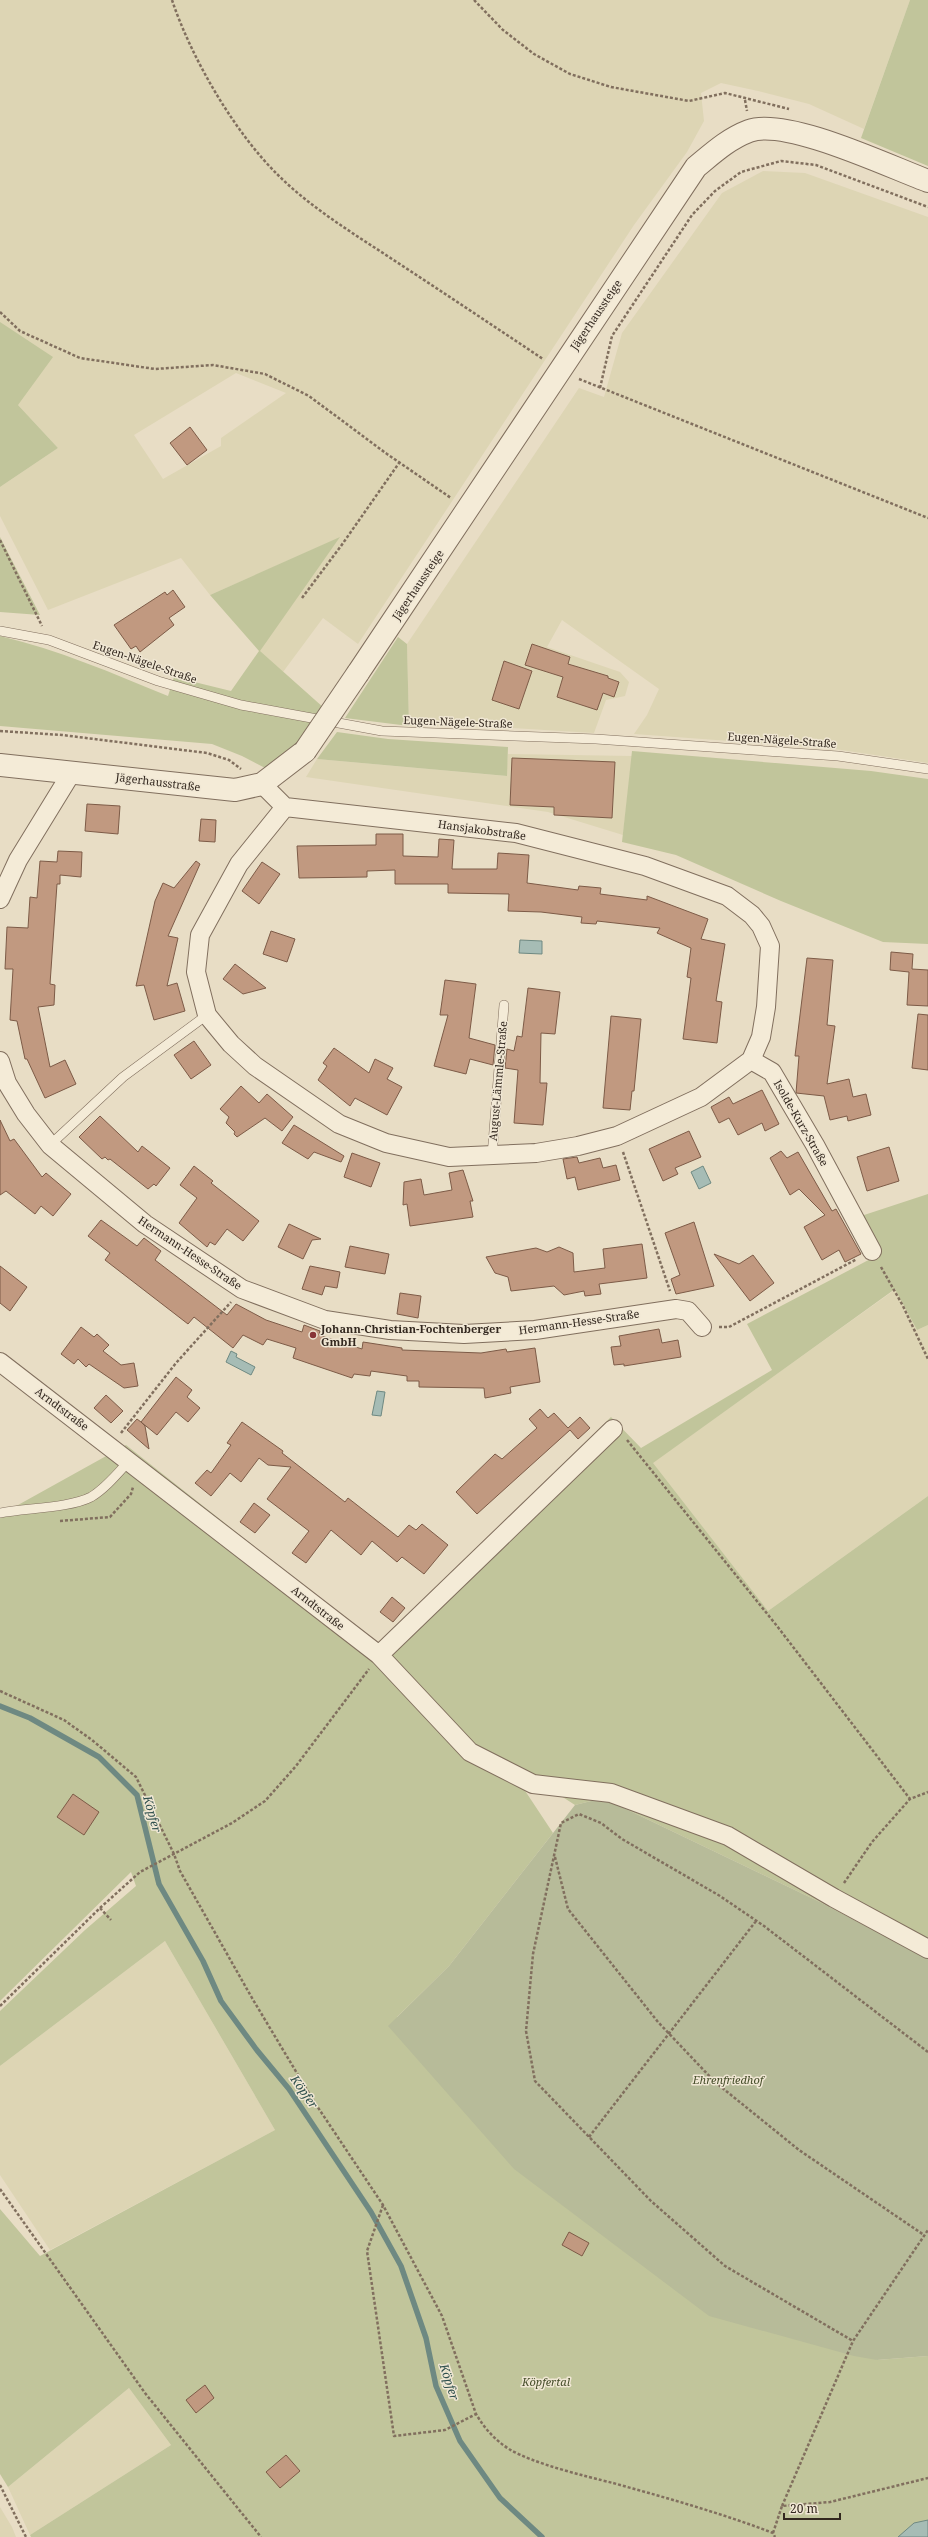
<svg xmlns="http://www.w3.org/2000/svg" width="928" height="2537" font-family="'Noto Serif',serif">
  <rect width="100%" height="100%" fill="#e8ddc5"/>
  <path fill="#ddd5b4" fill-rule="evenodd" d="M0,0H910L864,129L809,104L758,91L721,83L701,93L704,121L687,152L634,225L358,644L323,618L283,672L259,651L339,538L210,595L181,558L48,610L0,516V487L58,448L18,405L0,323ZM236,373L286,393L221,438V446L163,479L134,435Z
    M763,171L805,173L928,217V763L828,748L634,734L647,715L659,689L562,620L547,647L620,672L629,682L625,696L606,700L594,733L482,726H409L407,644L579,388L604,397L622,333L722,193Z
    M508,754L632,756L623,835L548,812L306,777L317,759L506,776Z
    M896,1289L917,1330L928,1325V1496L768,1611L652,1463Z
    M165,1941L275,2130L50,2250L0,2175V2066Z
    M129,2388L171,2445L30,2535L8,2487Z
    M0,2507L12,2527L16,2537H0Z"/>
  <path fill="#c1c59b" d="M910,0H928V166L861,138Z
    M0,322L53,357L18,405L58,448L0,487Z
    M0,537L40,615L0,612Z
    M340,537L260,651L324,708L302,743L269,770L242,756L212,744L0,726V636C59,650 112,673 168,696L174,677L231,691L259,651L210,595Z
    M398,637L407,644L409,726L345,718Z
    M337,732L388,739L508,747L507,776L317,759Z
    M632,751L871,771L928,779V944L883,942L781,901L676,855L622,842Z
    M928,1194V1325L917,1330L895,1289L653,1463L768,1611L928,1496V1959L822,1903L603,1798L575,1805L544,1785L514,1774L553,1833L449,1966L397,2017L877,2360L928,2356V2537H31L30,2535L171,2445L129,2388L8,2487L0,2474V2209L40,2256L275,2130L165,1941L0,2066V2011L85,1930L136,1886L131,1872L0,2001V1515L126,1445L379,1645L611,1417L641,1448L772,1370L747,1324L878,1255L858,1217Z"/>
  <path fill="#b7bb99" d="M603,1798L822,1903L928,1959V2356L877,2360L854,2356L709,2316L514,2169L388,2026L449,1966L575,1805Z"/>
  <path fill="#a6bcb5" stroke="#6e8982" d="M520,940L542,941V954L519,953Z
    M703,1166L711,1183L699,1189L691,1172Z
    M231,1351L237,1354L236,1357L255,1367L251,1375L226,1362Z
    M377,1391L385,1392L381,1416L372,1415Z
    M928,2520V2537H898L914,2523Z"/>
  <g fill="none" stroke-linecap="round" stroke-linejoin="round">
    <path stroke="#6e8982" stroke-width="5.5" d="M0,1706L30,1718L99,1757L137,1795L159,1884L203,1961L221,2001L256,2049L289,2089L371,2212L401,2266L426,2338L436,2386L460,2441L500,2498L542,2537"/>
  </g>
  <path fill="#c19980" stroke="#7d5b47" d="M190,427L207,450L187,465L170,443Z
    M173,590L185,607L169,618L174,625L140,652L136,646L131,649L114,625L165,592L167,595Z
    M532,644L570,657L568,664L608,676V678L619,682L614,697L603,693L597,710L557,697L563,677L525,665Z
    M504,661L532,671L519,709L492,700Z
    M512,758L615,762L612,818L554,815V807L510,805Z
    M87,804L120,806L118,834L85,831Z
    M201,819L216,820L215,842L199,841Z
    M376,834H403V856L438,857L439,839L454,840L452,869H497L498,853L529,855L527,883L578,890L579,886L601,888L600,894L647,900V896L708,919L701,939L725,944L716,1001L722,1002L717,1043L683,1039L691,978L687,977L691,948L657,933L660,928L597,921L596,924L581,923L582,917L541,912L508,911L509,894L448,893V884H395V870L367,871V877L299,878L297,846L376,845Z
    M58,851L82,852L81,877L60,875V884H57L50,984L55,985L54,1005L38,1007L50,1067L65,1060L76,1084L45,1098L27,1059H25L17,1021L10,1020L13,969H5L7,927L28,928L30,897L37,898L40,861L57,862Z
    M196,861L200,864L168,936L178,938L167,986L177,983L185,1011L154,1020L144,985L136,986L155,901L163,883L174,888Z
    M262,862L280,874L259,904L242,891Z
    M271,931L295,939L287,962L263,954Z
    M891,952L913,954L912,969L928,970V1006L907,1005L909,972L890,970Z
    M807,958L833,960L827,1025L835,1026L827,1084L849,1079L853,1097L866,1094L871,1115L848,1121L847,1116L830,1120L824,1096L796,1093L799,1056H795Z
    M235,964L266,988L243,994L223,979Z
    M445,980L476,984L469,1038L495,1045L493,1065L470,1059L466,1074L434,1066L448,1015H440Z
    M528,988L560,992L555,1034L541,1033L540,1083H547L543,1125L514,1123L518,1070L505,1068L507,1049L514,1051L517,1036L522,1037Z
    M918,1014L928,1015V1070L912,1068Z
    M611,1016L641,1019L634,1091H632L630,1110L603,1108Z
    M194,1041L211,1065L191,1079L174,1055Z
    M334,1048L369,1073L375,1059L393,1068L387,1079L402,1087L387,1115L355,1098L350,1106L318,1080L327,1066L323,1063Z
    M241,1086L259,1103L267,1094L293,1117L282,1131L265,1118L237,1137L234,1134L235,1132L226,1123L229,1117L220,1109Z
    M762,1090L779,1124L765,1131L762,1123L738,1135L729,1118L719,1123L711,1107L729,1097L733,1104Z
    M100,1116L138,1152L142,1146L170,1168L156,1186L154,1184L148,1189L110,1159L108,1160L105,1157L102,1159L79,1137Z
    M0,1120L10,1141L14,1139L42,1177L46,1173L71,1194L53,1216L41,1206L35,1214L6,1191L0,1195Z
    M294,1125L344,1156L341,1162L314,1152L308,1159L282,1143Z
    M689,1131L701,1157L675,1168L678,1174L663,1181L649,1149Z
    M889,1147L899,1181L867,1191L857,1157Z
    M781,1151L787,1158L798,1152L832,1211L836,1209L861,1254L845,1262L839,1250L822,1260L804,1227L825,1215L799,1189L790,1195L770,1158Z
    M352,1153L380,1163L371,1187L344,1177Z
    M577,1157L579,1163L600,1158L603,1168L616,1165L620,1180L578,1190L575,1177L567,1179L563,1159Z
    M194,1166L213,1181L211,1183L259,1221L243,1241L227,1229L215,1245L210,1242L207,1247L179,1223L197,1198L180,1185Z
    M463,1170L473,1201H470L473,1217L410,1226L407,1204L403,1205L404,1182L421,1179L424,1195L452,1190L449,1173Z
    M101,1220L137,1246L144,1238L161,1251L155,1260L227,1315L236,1304L266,1320L302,1332L304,1325L320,1331L319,1335L362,1349L363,1342L402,1348V1350L481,1353L506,1349L507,1352L535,1348L540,1382L510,1387L511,1393L485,1398L484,1388L419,1387V1381H407V1376L371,1371L370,1376L354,1374L352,1378L293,1358L296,1348L267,1339L263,1345L243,1335L233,1348L194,1317L188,1324L105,1260L110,1253L88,1236Z
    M694,1222L714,1286L676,1294L671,1279L680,1275L665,1233Z
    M289,1224L321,1239L312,1240L303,1259L278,1247Z
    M642,1244L647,1278L599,1284L601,1294L585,1296L584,1291L564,1295L554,1286L511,1291L508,1277L495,1273L486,1257L536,1248L547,1252L559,1247L573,1253L574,1272L605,1268L603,1249Z
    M350,1246L389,1254L385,1274L345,1267Z
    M714,1254L739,1264L753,1255L774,1283L750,1301Z
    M0,1266L27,1287L10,1311L0,1303Z
    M310,1266L340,1272L337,1288L325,1286L322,1295L302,1289Z
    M400,1293L421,1296L418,1318L397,1314Z
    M81,1327L94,1337L97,1334L109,1345L103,1351L121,1365L134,1363L138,1386L124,1388L89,1364L86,1367L78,1359L74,1364L61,1354Z
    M659,1329L662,1343L678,1340L681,1357L624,1366V1364L614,1365L611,1347L621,1346L619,1336Z
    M176,1377L192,1390L187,1397L200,1408L188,1422L176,1412L157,1435L141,1422L145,1426L149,1449L127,1430L137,1419L141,1422Z
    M106,1395L123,1411L111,1423L94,1408Z
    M540,1409L548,1418L554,1413L568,1428L580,1417L590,1428L578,1439L570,1430L477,1514L456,1492L495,1454L502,1459L537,1428L529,1419Z
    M242,1422L283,1451L282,1453L345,1502L348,1498L398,1537L409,1525L416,1530L422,1524L448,1545L424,1574L402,1557L397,1562L372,1541L361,1555L331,1530L306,1563L292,1553L309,1531L267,1499L291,1467L268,1465L259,1458L241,1482L230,1473L211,1496L195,1483L207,1470L211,1473L231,1445L227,1443Z
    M254,1503L270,1515L255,1533L240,1522Z
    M392,1597L405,1608L393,1622L380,1612Z
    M73,1794L99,1812L84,1835L57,1817Z
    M569,2232L589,2243L582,2256L562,2245Z
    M205,2385L214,2398L196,2413L186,2400Z
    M286,2455L300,2471L280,2488L266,2472Z"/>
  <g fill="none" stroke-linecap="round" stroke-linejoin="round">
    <defs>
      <path id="service" d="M0,631L49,640L158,681L241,705L382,731L596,739L838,756L928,769
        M50,1145L123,1077L207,1015
        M492,1156L504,1005
        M0,1513C25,1508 70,1508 91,1497C105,1489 118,1473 129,1461"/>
      <path id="minor" d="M262,784L285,807L516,833L645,866L727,896L752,915L761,926L770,946L766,1007L761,1037L751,1060
        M285,807L239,864L200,935L196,972L207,1015L231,1044L255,1066L339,1124L386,1143L449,1157L536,1153L578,1146L617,1136L701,1097L751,1060
        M0,899L18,860L72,772
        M751,1060L772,1072L815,1145L872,1251
        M0,1061L7,1083L26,1114L50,1145L145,1224L242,1289L325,1320L390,1330L464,1334L535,1330L676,1309L688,1311L702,1327
        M0,1362L379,1655L470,1752L533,1784L611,1793L728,1836L834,1898L928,1949
        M379,1655L613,1429"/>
      <path id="tertiary" d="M358,673L696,167C713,153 728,139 749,131C786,117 890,167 928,181
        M0,765L235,790L262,784L305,751"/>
    </defs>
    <use href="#service" stroke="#816f5e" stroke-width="10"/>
    <use href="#minor" stroke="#816f5e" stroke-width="20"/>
    <use href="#tertiary" stroke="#816f5e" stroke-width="24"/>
    <path stroke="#816f5e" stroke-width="2.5" stroke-dasharray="3 2" stroke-linecap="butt" d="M172,0C191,57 234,132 278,175C310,207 351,232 389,257C441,291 492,325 543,359
      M474,0L503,30L534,54L570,74L611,87L689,101L725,93L789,109
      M745,100L747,111
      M0,312L20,331L80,358L155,369L213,365L265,374L309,396L387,454L451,498
      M579,379L928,518
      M600,388L612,336L692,215L715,191L741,172L781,161L816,165L928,207
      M0,540L42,626
      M302,598L341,546L399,463
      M0,731L62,735L207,753L229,760L241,769
      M623,1152L670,1291
      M881,1267L903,1306L928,1359
      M719,1327H729L857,1259
      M121,1433L176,1363L231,1302
      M627,1440L777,1626L910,1799
      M60,1521L110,1517L131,1494L133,1487
      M0,1691L64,1720L92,1740L136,1777L174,1854L180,1871L252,1998L313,2100L383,2205L442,2316L476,2414C485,2429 495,2440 509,2449C534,2464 585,2476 613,2483C667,2498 721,2513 773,2533L775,2537
      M555,1857L568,1909L658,2022L715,2082L799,2150L924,2235
      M844,1883L872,1842L910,1799L928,1792
      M100,1908L111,1920
      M0,2006L100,1908L140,1872L232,1823L265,1801L296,1766L369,1669
      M928,2052L764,1926L720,1896L622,1839L601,1823L579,1814L561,1823L533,1954L526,2031L535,2081L651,2201L725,2266L853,2341L928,2230
      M589,2137L756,1921
      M0,2189L145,2393L261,2537
      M383,2205L367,2251L394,2436L445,2430L476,2414
      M0,2485L26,2537
      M782,2506L853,2341
      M773,2533L782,2506L830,2502L928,2478"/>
    <use href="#service" stroke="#f4ebd7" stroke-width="9"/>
    <use href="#minor" stroke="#f4ebd7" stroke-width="18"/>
    <use href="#tertiary" stroke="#f4ebd7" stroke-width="22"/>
    <defs>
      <path id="tertiary-bridge" d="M305,751L358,673"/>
    </defs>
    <use href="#tertiary-bridge" stroke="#816f5e" stroke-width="24" stroke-linecap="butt"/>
    <use href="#tertiary-bridge" stroke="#f4ebd7" stroke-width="22"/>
  </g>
  <circle fill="#883538" stroke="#f0e7d4" stroke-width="1.5" cx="313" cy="1335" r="4"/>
  <g text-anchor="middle" stroke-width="3" stroke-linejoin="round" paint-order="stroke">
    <g font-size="11" fill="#33281f" stroke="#f0e7d4">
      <text transform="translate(596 315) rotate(-56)" y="4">Jägerhaussteige</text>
      <text transform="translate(418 585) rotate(-56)" y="4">Jägerhaussteige</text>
      <text transform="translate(145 662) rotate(19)" y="4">Eugen-Nägele-Straße</text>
      <text transform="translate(458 722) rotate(2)" y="4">Eugen-Nägele-Straße</text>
      <text transform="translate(782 740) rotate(4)" y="4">Eugen-Nägele-Straße</text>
      <text transform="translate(158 782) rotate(7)" y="4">Jägerhausstraße</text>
      <text transform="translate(482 830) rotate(8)" y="4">Hansjakobstraße</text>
      <text transform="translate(498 1081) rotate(-85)" y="4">August-Lämmle-Straße</text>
      <text transform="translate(801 1123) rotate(60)" y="4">Isolde-Kurz-Straße</text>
      <text transform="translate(190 1253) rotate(34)" y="4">Hermann-Hesse-Straße</text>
      <text transform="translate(579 1322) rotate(-8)" y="4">Hermann-Hesse-Straße</text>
      <text transform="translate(62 1409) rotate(37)" y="4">Arndtstraße</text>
      <text transform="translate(318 1608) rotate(38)" y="4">Arndtstraße</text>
    </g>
    <g font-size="11" font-weight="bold" fill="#33281f" stroke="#f0e7d4" text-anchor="start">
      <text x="321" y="1333">Johann-Christian-Fochtenberger<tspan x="321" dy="13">GmbH</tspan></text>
    </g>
    <g font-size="11" font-style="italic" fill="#454d29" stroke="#f0e7d4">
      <text x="728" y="2084">Ehrenfriedhof</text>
      <text x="546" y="2386">Köpfertal</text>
    </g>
    <g font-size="12" font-style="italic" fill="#31514e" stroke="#f0e7d4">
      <text transform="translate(152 1814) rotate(74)" y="4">Köpfer</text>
      <text transform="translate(304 2092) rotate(55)" y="4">Köpfer</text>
      <text transform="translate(449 2382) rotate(72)" y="4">Köpfer</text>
    </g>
  </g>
  <path d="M784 2513v6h56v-6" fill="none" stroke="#33281f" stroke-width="2"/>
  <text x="790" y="2513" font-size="12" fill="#33281f" stroke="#f0e7d4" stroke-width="3" paint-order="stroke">20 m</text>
</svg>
